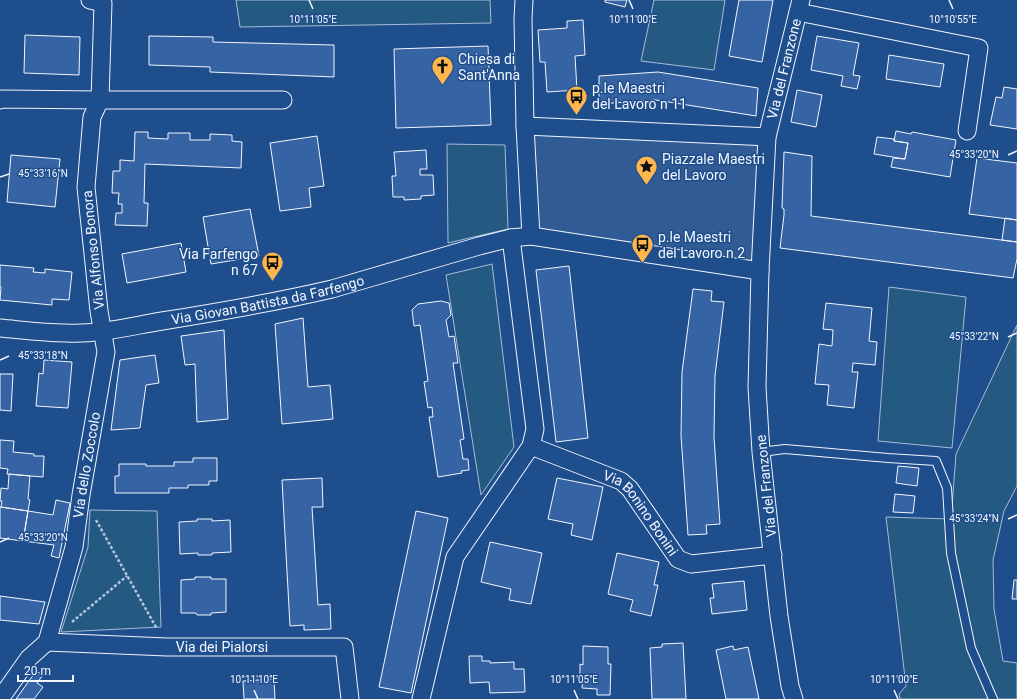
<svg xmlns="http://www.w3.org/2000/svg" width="1017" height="699" font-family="Roboto,sans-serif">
  <rect width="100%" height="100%" fill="#1f4e8c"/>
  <path fill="#245a82" stroke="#a8bbd7" d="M236,0H490L491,23L240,27Z
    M654,0H725L714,70L641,61Z
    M447,144L505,145L508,229L448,243Z
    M492,264L514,447L481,495L446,275Z
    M889,287L966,297L952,448L878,441Z
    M1017,325V486L1004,511L993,560L994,609L1003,661L1017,663V699H900L899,694L906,686L886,517L951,519L956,454Z
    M90,510L157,511L161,627L61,632L88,547Z"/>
  <path fill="#305b95" stroke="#a8bbd7" d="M521,120L774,133L766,274L524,241Z"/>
  <path fill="#3563a3" stroke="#f2f6ff" d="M605,0H627L625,7L605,2Z
    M739,0H773L762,62L729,56Z
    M583,20L585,55L575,56L577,90L547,92L545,62H540L538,30L567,28V21Z
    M25,35L80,37L79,75L24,73Z
    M149,36L213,37V42L334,45V77L210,72V67L149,65Z
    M817,36L859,43L853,75L860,76L857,89L841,86L843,76L811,70Z
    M488,46L491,125L396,128L394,49Z
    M889,55L944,64L940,87L886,79Z
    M658,72L758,88L756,116L656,100L599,104V76Z
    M1004,87L1017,89V129L990,125L996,97L1002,98Z
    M797,90L822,95L816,127L791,122Z
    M896,131L911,134L912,132L956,140L950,177L891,167L893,158L905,159L908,143L894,141Z
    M135,132H148V138L168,139V133H190V140H210V134L232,135V141L242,142L241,168L145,164L144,203H148L147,226L115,225L116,213H122V204H118L119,193H112L113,171H120V160L134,161Z
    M317,136L324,186L309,188L311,207L280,211L270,143Z
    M877,137L894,139V141L908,143L905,159L874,154Z
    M426,150L427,169H420V175H433L434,195L421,196V199L404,200V197H393L392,176H396L394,152Z
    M784,152L812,156L811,216L1017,242V259L1013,278L780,248L784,215V209L782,208Z
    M11,155L60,159L55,207L7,202Z
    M977,158L1017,163V220L969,214Z
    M250,209L259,256L211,264L203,217Z
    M1005,218L1017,220V242L1002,240Z
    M181,243L186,272L127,283L122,254Z
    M0,265L34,268L33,272L45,273V269L72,272L69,300L52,299V305L0,300L1,287H0Z
    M569,266L588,438L556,442L536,270Z
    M693,289L712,291L711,301L724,302L715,376L714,437L720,524L706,525L707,534L688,535L681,436L682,372Z
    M441,301L449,303L451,315L446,320L449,337L454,336L458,363H453L464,439L460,440L463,459H468L469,470L461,471L462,473L438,477L429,417H433L432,407L428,408L424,382L428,381L420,325L414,326L412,310L418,304Z
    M826,303L872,308L869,341L877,342L875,365L853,363L852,372H858L854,408L827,405L829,385L815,384L819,344L832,346L833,330L823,329Z
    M303,318L308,387L330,385L333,419L282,424L275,324Z
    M224,330L228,419L197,422L195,364L185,365L181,336Z
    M155,355L159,383L146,385L140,428L111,430L120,360Z
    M44,360L72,362L68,408L36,406L39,373L43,374Z
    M0,374H13L11,411L0,410Z
    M0,440L14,441L13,452L34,454V456H44L43,477L7,474L8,469L0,468Z
    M193,458H217V481H209V485H188V488H169V493H115V476H119V464H146V466H174V462H193Z
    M898,466L919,468L917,486L896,483Z
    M9,474L30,476L28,499L30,500L28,511L1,507L2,501H0L1,488L8,489Z
    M322,478L323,507H312L318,605L330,604L331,629L304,630V625L290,626L282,480Z
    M557,478L603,487L592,540L571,535L573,524L548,519Z
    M895,494L915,496L913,513L893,512Z
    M56,500L70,503L59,558L51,556L54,545L23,541L28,511L53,515Z
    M0,507L28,511L23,541L0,538Z
    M416,511L448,518L411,693L379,687Z
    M197,519H212V521L230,520L231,552L212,553V555H198V553L180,554L179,522L197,521Z
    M490,542L542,553L531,604L509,600L511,589L481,582Z
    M617,553L659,562L654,585H658L651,616L630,611L633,600L608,594Z
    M195,577H211V579H226V612L211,613V615H197L196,613H181V580L195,579Z
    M1014,580H1017V599H1012Z
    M744,581L747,610L712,614L710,598H714L712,584Z
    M0,596L45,602L39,624L0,620Z
    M683,643L686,699H652L650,648L662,647V644Z
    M583,646L608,647V664H611L610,695H597V689L582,688L583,677H580V664L583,665Z
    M733,646L734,650L748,647L759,699H726L716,650Z
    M469,656H482V661H490V663L514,662V669H524L525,692L490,693L489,682L470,683Z
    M36,671L43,675L37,683L43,687L34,699H16Z
    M274,679L275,699H244L243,681Z"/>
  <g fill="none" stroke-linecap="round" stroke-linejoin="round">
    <defs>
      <path id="lane" d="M761,452L785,449L888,458L936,461L947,488L951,553L971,648L993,699"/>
      <g id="street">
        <path d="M524,0L523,19L525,126"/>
        <path d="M798,12L979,48L967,131"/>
        <path d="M0,100L2,99L100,100L103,3L90,0"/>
        <path d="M531,236L525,126L767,137"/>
        <path id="s1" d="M0,328C22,330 44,333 66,333C98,335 131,326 162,321C219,312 276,302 332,289L479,246L511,238L531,236L760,271"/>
        <path id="s2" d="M531,446L621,481L630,489L678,559L691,564L773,555"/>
        <path id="s3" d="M47,642L167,647H344L350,699"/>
        <path id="s4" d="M0,699L29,658L47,642L74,547L81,495L106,352L99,311L86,187L92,117L100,100H283"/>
        <path d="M421,699L455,557L531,446L535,429L511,238"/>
        <path id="s5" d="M794,699L790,686L779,616L761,452L757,387L760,271L767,137L801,0"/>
      </g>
    </defs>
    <use href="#lane" stroke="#f2f6ff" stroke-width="10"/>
    <use href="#street" stroke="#f2f6ff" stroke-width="19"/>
    <path stroke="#b3c4dc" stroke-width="2.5" stroke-dasharray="3 2" stroke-linecap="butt" d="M96,520L157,629
      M72,622L127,576"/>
    <use href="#lane" stroke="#1f4e8c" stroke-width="8"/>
    <use href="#street" stroke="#1f4e8c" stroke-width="17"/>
  </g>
  <path fill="none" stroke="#f2f6ff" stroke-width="1.5" d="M309,0L313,9M629,0L633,9M949,0L953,9M1008,155L1017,151M0,177L9,174M1008,337L1017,333M0,360L9,356M1008,519L1017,515M0,542L9,538M254,690L258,699M574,690L578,699M894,690L898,699"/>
  <defs>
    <symbol id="church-pin" viewBox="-11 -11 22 30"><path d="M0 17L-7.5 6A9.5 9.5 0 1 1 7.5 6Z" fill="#ffb74d" stroke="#1f4e8c"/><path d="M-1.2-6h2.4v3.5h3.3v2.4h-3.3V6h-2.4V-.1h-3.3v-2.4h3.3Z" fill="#111"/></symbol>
    <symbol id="bus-pin" viewBox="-11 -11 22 30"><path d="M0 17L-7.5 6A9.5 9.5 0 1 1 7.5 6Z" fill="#ffb74d" stroke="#1f4e8c"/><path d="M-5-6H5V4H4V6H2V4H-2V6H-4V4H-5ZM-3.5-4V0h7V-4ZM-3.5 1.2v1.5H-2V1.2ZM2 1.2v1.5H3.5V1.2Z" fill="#111"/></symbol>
    <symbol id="sight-pin" viewBox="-11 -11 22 30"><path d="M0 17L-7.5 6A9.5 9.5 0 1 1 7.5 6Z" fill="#ffb74d" stroke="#1f4e8c"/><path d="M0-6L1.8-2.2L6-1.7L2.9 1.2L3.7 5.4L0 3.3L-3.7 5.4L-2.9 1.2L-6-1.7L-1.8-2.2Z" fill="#111"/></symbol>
  </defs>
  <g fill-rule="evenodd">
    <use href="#church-pin" x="430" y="54" width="25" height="34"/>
    <use href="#bus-pin" x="564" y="84" width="25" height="34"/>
    <use href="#sight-pin" x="634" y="154" width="25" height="34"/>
    <use href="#bus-pin" x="630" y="232" width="25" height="34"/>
    <use href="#bus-pin" x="260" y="250" width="25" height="34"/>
  </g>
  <g text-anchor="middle" stroke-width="3" stroke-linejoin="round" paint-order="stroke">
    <g font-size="14" fill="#f2f6ff" stroke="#1f4e8c" text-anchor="start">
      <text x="458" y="64">Chiesa di<tspan x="458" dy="16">Sant'Anna</tspan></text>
      <text x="592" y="93">p.le Maestri<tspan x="592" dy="16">del Lavoro n 11</tspan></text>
      <text x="662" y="164">Piazzale Maestri<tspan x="662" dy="16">del Lavoro</tspan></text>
      <text x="658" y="242">p.le Maestri<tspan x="658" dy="16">del Lavoro n 2</tspan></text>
      <text x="258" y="259" text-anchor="end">Via Farfengo<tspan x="258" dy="16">n 67</tspan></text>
    </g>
    <g font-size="14" fill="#f2f6ff" stroke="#1f4e8c">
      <text dy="5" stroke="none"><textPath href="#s5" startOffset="635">Via del Franzone</textPath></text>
      <text transform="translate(93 250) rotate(-96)" y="5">Via Alfonso Bonora</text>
      <text dy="5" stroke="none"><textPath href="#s1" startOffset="271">Via Giovan Battista da Farfengo</textPath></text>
      <text dy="5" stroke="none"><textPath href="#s4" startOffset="256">Via dello Zoccolo</textPath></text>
      <text transform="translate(766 486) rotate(-96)" y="5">Via del Franzone</text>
      <text dy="5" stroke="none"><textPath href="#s2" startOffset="133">Via Bonino Bonini</textPath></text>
      <text dy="5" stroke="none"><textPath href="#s3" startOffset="175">Via dei Pialorsi</textPath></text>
    </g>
  </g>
  <g font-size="10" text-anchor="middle" fill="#f2f6ff" stroke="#1f4e8c" stroke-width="3" stroke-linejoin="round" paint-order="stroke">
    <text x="313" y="23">10°11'05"E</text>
    <text x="633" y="23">10°11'00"E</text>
    <text x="953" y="23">10°10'55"E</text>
    <text x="974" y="158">45°33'20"N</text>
    <text x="43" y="177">45°33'16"N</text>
    <text x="974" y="340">45°33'22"N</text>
    <text x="43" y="359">45°33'18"N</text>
    <text x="974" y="522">45°33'24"N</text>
    <text x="43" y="541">45°33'20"N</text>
    <text x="254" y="683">10°11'10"E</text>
    <text x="574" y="683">10°11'05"E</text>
    <text x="894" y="683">10°11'00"E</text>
  </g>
  <path d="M18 675v6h55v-6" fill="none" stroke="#f2f6ff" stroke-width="2"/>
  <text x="24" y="675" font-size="12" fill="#f2f6ff" stroke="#1f4e8c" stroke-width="3" paint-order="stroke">20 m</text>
</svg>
